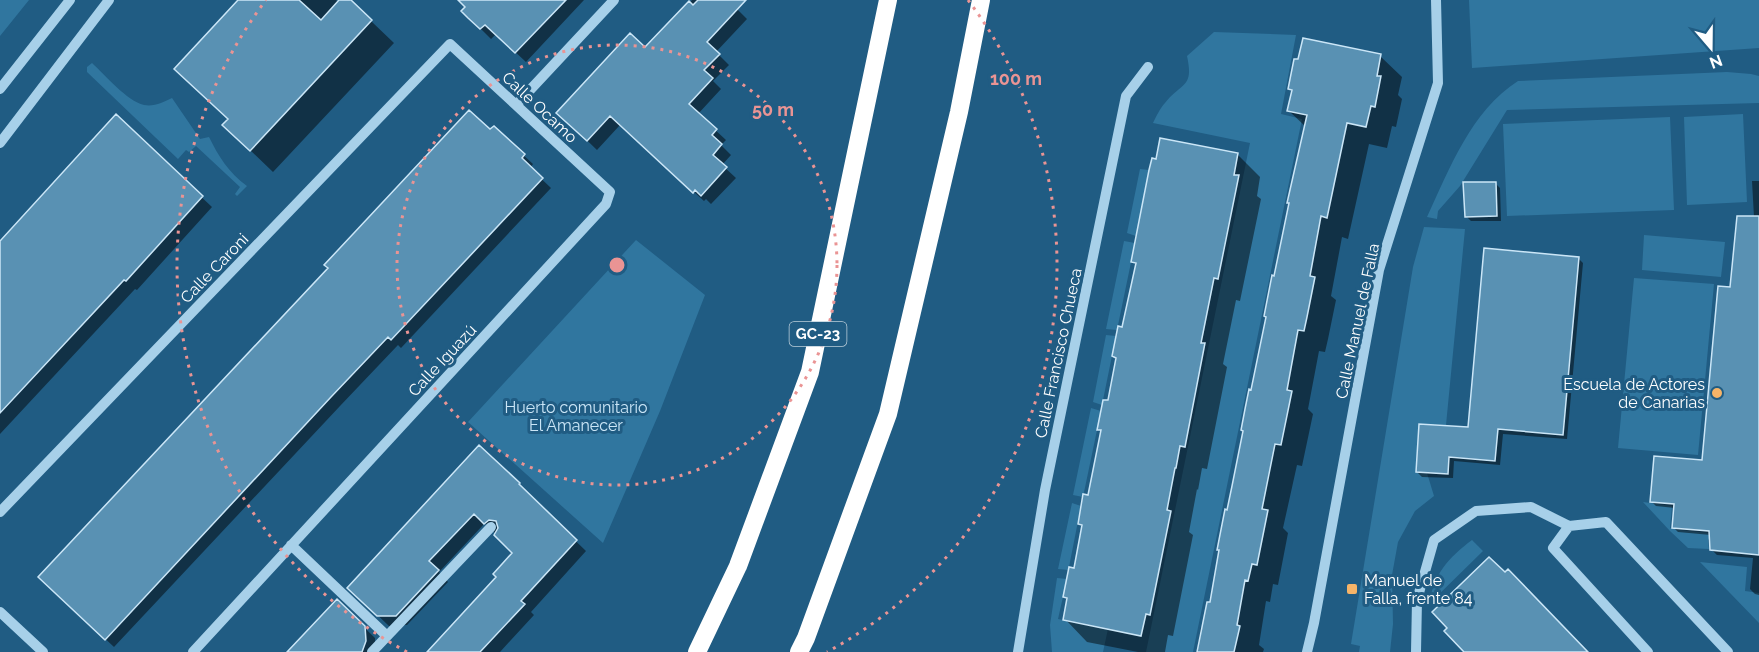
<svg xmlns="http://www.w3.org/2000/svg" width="1759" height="652" font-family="Raleway,sans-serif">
  <rect width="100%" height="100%" fill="#205c83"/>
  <path fill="#30769f" d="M0,0H29L0,36Z
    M1469,0H1759V48L1472,68Z
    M1214,32L1296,35L1281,114L1302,119L1193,652H1146L1250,143L1153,123C1156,117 1160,108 1165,103C1182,82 1194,88 1187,56Z
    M92,63C105,75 127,101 144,105C154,107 164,102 172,98L200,139L209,137C219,157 228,172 247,186L237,196L235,194L240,187L196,146L189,152L186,150L178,159L87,72V67Z
    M1727,72L1751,74L1759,76V103L1507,110L1460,186L1438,211L1437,219L1427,217C1450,168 1471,111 1518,81Z
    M1743,114L1747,202L1687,205L1684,117Z
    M1670,117L1674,210L1507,216L1503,124Z
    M1140,169L1149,170L1136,236L1127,233Z
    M1424,227L1465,229L1446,425L1419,424L1416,472L1427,473L1434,496L1415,511L1398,542L1392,575L1393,624L1390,652H1359L1360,646L1351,644L1413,267Z
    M1644,235L1725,242L1721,277L1642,270Z
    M636,240L705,295L660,411L603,543L468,422Z
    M1124,241L1135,243L1117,330L1106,329Z
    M1634,278L1714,284L1698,455L1618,448Z
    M1106,335L1116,336L1102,405L1093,402Z
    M1091,408L1101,411L1083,497L1073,495Z
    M1643,502L1672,506L1670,528L1679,530L1719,534L1712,536L1708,540L1709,549L1688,548L1670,531Z
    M1072,503L1081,506L1069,567L1068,570L1058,569Z
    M1472,540L1483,551L1429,604C1434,574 1448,558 1472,540Z
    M1700,562L1747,567L1745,591L1759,593V623Z
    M1057,578L1067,579L1058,619L1108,629L1103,652H1052L1050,625Z"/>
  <path fill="#0007" d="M240,0H336L339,3L341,0H349L394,43L273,172L224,125L229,120Z
    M458,0H584L526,62L496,34L491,39L463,11L467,8Z
    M692,0H735L732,4L747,19L716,52L729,65L713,81L721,89L698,114L726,140L721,145L731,155L722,165L736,178L711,204L706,199L704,201L620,125L597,150L568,122L646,49Z
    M1380,56L1402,77L1398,95L1402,99L1396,127L1392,126L1387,148L1369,144L1348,239L1342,237L1331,296L1336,300L1328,339L1325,352L1319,351L1308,409L1313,414L1302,466L1297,465L1283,528L1288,533L1278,585L1273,584L1270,602L1266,601L1259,645L1264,649L1263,652H1197L1201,627L1203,628L1211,604L1228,511L1306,127L1289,111L1293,92L1289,88Z
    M116,117L212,207L137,290L135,289L0,434V243Z
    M494,128L533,164L530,168L551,188L401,348L398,345L340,406L114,647L49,586Z
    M1161,139L1238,155L1260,177L1257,196L1261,199L1240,301L1236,300L1223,364L1227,367L1207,469L1202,468L1198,490L1197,489L1189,532L1193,535L1173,636L1168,635L1165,652H1138L1087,642L1065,619L1068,600L1065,597L1075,570L1083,527L1079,523L1089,497L1102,432L1099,429L1109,402L1117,360L1114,356L1123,329L1137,266L1133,261Z
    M1752,181H1759V595L1755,594L1750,589L1753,558L1717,555L1712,550L1711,535L1678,532L1673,527L1675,508L1656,506L1651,501L1703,461L1731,288L1754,217Z
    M1495,183L1500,188L1501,221H1471L1466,216Z
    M1578,258L1583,263L1567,439L1503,434L1500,465L1454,461L1453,478L1422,477L1417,472L1470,428Z
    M519,484L529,494L528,495L586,551L531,612L534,615L500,652H443L515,553L485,523L439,572L448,582L407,625L389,626L349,588Z
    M337,601L375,638V652H288Z"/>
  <path fill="#5991b3" stroke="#cbe6f7" stroke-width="1.5" d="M238,0H299L321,20L339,0H351L372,20L250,151L222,125L228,119L174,69Z
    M458,0H566L515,53L485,25L480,29L468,18L461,11L465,7Z
    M698,0H746L707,42L720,54L704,70L713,78L689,104L717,129L712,135L722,144L713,155L727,167L701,196L695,190L693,193L610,116L587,141L556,113L630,33L645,47L689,1L693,5Z
    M1303,38L1381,54L1377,76H1381L1375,107L1371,106L1366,127L1347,123L1327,218L1321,216L1310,276L1315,277L1307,317L1304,331L1298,330L1287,390L1292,391L1281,445L1275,444L1262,509L1268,510L1257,565L1252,564L1248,581L1245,580L1237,625L1240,626L1234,652H1197L1207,602H1210L1219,550H1217L1225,509L1227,510L1232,486L1243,431L1241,430L1245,409L1249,389L1251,390L1266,317L1264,316L1272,275L1274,276L1289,203H1287L1307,115L1287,111L1292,90L1288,89L1294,59H1298Z
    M469,110L490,129L494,126L525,154L522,158L543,178L391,340L388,337L331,397L105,640L38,577L328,268L324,265Z
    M116,114L203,196L126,281L124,280L0,413V241Z
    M1160,138L1238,153L1234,175H1239L1218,279L1214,278L1201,343H1205L1185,447L1180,446L1176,468H1175L1167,510L1171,511L1150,615L1146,614L1141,636L1063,620L1067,598L1063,597L1069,567L1074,568L1082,525L1078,524L1083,494L1088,495L1101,430H1097L1103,400H1108L1116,358L1112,356L1118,326L1122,327L1136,263L1131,262L1149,170L1152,158L1156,159Z
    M1463,182H1496L1497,216L1465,217Z
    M1737,216H1759V555L1710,550L1709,531L1672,528L1674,504L1650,502L1654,456L1702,460L1718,286L1730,287Z
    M1484,248L1579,257L1563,435L1498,429L1495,461L1449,457L1448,474L1416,472L1419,424L1468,427Z
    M479,445L520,483L519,484L577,540L521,601L525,604L480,652H427L496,577L493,574L512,553L494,535L498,528L496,521L489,520L484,524L474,514L429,561L439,570L396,616H377L347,588Z
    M1489,557L1505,572L1508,569L1588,652H1464L1444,631L1447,628L1432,612Z
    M337,599L365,626L366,641L362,652H287Z"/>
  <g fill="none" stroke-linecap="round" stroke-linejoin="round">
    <path stroke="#a7d0e9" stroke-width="10" d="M0,89L70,0
      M516,105L614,0
      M0,143L109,0
      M0,512L450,44L610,192L606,204L193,652
      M291,545L387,636
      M0,612L43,652
      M372,652L491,527
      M1018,652L1045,490L1126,96L1148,67
      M1307,652L1314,623L1379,270L1438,83L1436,0
      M1416,652L1417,600L1434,540L1476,511L1531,507L1569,526
      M1648,652L1553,548L1569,526L1606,522L1728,652"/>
    <path stroke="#fff" stroke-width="18" d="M697,652L738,566L810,372L888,0
      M799,652L806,638L888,414L959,112L981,0"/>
  </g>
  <g fill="none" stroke="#ea9494" stroke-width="3" stroke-dasharray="3 6">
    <circle cx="617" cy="265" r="220"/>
    <path d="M407 652A440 440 0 0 1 266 0M968 0A440 440 0 0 1 827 652"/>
  </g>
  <g fill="#f6b468" stroke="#205c83" stroke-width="2">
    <circle cx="1717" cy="393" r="6"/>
    <rect x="1346" y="583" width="12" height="12" rx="3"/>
  </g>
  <g text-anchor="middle" stroke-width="6" stroke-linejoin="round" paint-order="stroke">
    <rect fill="#205c83" stroke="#bcceda" stroke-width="1.5" x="789.5" y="322" width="57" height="24" rx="4.5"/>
    <g font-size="15" font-weight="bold" fill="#fff">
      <text x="818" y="339">GC-23</text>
    </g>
    <g font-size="16" fill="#fff" stroke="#205c83">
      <text transform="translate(540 107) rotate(43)" y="6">Calle Ocamo</text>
      <text transform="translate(214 268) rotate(-46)" y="6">Calle Caroni</text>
      <text transform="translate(1357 321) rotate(-78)" y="6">Calle Manuel de Falla</text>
      <text transform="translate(1058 353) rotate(-78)" y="6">Calle Francisco Chueca</text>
      <text transform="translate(442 360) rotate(-47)" y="6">Calle Iguazú</text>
    </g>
    <g font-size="16" fill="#fff" stroke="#205c83" text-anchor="end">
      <text x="1705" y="390">Escuela de Actores<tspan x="1705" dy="18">de Canarias</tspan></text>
      <text x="1364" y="586" text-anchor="start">Manuel de<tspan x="1364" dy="18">Falla, frente 84</tspan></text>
    </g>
    <g font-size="16" fill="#cbe6f7" stroke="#205c83">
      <text x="576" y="413">Huerto comunitario<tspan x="576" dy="18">El Amanecer</tspan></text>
    </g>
  </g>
  <circle cx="617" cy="265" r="9" fill="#ea9494" stroke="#205c83" stroke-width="3"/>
  <g font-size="18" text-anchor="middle" font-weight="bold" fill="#ea9494" stroke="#205c83" stroke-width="6" stroke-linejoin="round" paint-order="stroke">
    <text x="1016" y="85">100 m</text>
    <text x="773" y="116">50 m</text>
  </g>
  <g transform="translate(1711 48) rotate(160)" stroke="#205c83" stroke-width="4.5" paint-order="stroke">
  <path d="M0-4.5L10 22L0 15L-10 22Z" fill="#ffffff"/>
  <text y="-9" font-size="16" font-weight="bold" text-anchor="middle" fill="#ffffff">N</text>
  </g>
</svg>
